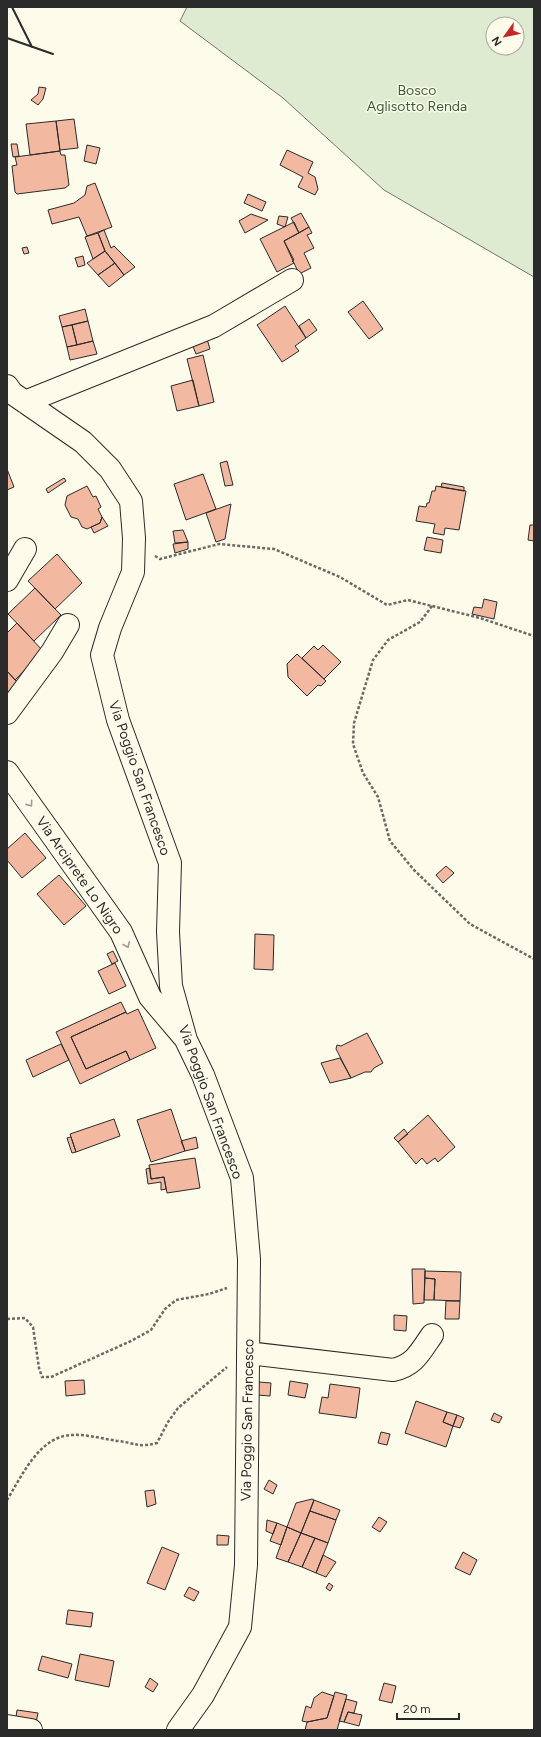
<svg xmlns="http://www.w3.org/2000/svg" width="541" height="1737" font-family="Figtree,sans-serif">
  <rect width="100%" height="100%" fill="#fdfbea"/>
  <path fill="#deebd1" stroke="#74746e" fill-rule="evenodd" d="M187,7H534V277L384,190L283,98L180,21ZM493,24H517V48H493Z"/>
  <path fill="#f2b8a0" stroke="#2b2b2b" d="M39,87L46,88L43,99L38,105L31,100L38,94Z
    M74,119L78,148L60,150L56,121Z
    M56,121L60,151L30,155L26,124Z
    M11,144H17L19,156L13,157Z
    M87,145L100,148L96,164L84,161Z
    M287,150L313,162L308,173L315,177L318,189L315,195L298,187L303,177L280,165Z
    M60,151L61,155H65L69,185L65,188L17,194L15,192L12,166L17,165L15,157Z
    M95,183L112,227L87,236L79,217L52,224L48,210L74,203L85,195L87,186Z
    M248,194L266,202L262,211L244,203Z
    M301,213L309,227L299,233L291,218Z
    M251,214L268,220L245,233L239,221Z
    M279,216L288,217L285,227L277,224Z
    M294,222L299,233L284,241L294,260L292,261L294,263L277,272L260,239Z
    M309,227L312,233L307,235L314,248L304,253L311,268L299,274L284,241Z
    M104,230L111,248L114,246L135,267L124,275L105,251L98,233Z
    M98,233L105,251L93,259L85,237Z
    M27,247L29,253L24,254L22,248Z
    M105,251L115,263L98,275L87,263Z
    M83,256L85,265L78,267L75,258Z
    M115,263L124,275L109,287L98,275Z
    M363,301L383,329L369,339L348,312Z
    M285,306L306,338L295,346L299,351L282,362L257,325Z
    M85,309L88,321L62,327L59,316Z
    M309,319L317,330L306,338L299,326Z
    M88,321L93,341L77,345L72,325Z
    M72,325L77,345L67,347L62,327Z
    M207,339L210,349L196,354L192,344Z
    M93,341L97,354L70,360L67,347Z
    M203,355L214,402L199,406L187,359Z
    M193,380L199,406L177,411L171,386Z
    M227,461L233,485L225,486L220,463Z
    M7,469L14,487L7,490Z
    M203,474L216,509L186,520L174,484Z
    M64,478L66,481L48,493L46,489Z
    M442,483L464,487V491L441,487Z
    M87,486L93,497L96,496L101,507L98,509L102,517L100,523L87,529L82,527L78,519L71,517L65,505L67,496Z
    M436,486L466,491L459,530L445,528L444,535L433,533L435,524L416,521L419,506L426,507L427,503H429L432,491H435Z
    M231,504L225,539L216,542L206,513Z
    M102,517L108,526L94,533L91,527L100,523Z
    M530,525H534V541L528,540Z
    M183,530L188,542L175,543L173,531Z
    M427,537L443,540L441,553L424,550Z
    M188,542V549L175,553L173,544Z
    M57,554L82,583L55,609L28,581Z
    M35,588L61,615L34,641L8,614Z
    M484,599L497,602L494,619L472,614L474,607L482,608Z
    M17,623L43,651L15,680L7,671V633Z
    M323,645L341,662L324,679L302,658L314,646L318,650Z
    M297,654L326,681L321,686L318,685L307,696L288,677L287,664Z
    M7,671L18,683L7,695Z
    M25,833L46,858L22,878L7,860V849Z
    M446,866L454,873L443,883L436,875Z
    M59,875L86,906L64,925L37,894Z
    M255,934L274,935L273,970L254,969Z
    M113,951L118,961L112,964L107,954Z
    M115,963L126,986L109,994L98,971Z
    M121,1002L126,1012L71,1037L86,1069L126,1051L130,1060L80,1084L56,1032Z
    M138,1009L156,1048L130,1060L126,1051L86,1069L71,1037L126,1012L127,1014Z
    M367,1033L383,1063L374,1068L371,1072H365L351,1078L336,1049L337,1045L341,1046Z
    M61,1044L69,1060L33,1077L26,1060Z
    M340,1058L351,1078L330,1083L321,1063Z
    M171,1109L185,1151L151,1162L137,1120Z
    M428,1115L455,1147L438,1162L435,1158L427,1164L422,1158L416,1164L398,1142Z
    M114,1119L120,1136L76,1152L70,1134Z
    M404,1129L408,1134L398,1142L394,1138Z
    M71,1137L76,1152L72,1153L67,1138Z
    M196,1137L198,1148L185,1151L181,1141Z
    M195,1158L200,1188L167,1193L164,1177L151,1179L149,1165Z
    M150,1168L151,1179L164,1177L166,1189L161,1190V1182L148,1184L146,1169Z
    M412,1269H425L424,1303L413,1304Z
    M425,1271L461,1272L460,1301L434,1300L435,1279L425,1278Z
    M425,1278L435,1279L434,1300H424Z
    M446,1301H460L459,1319H445Z
    M394,1315L407,1316L406,1331L394,1330Z
    M84,1380L85,1394L66,1396L65,1381Z
    M290,1381L308,1384L305,1398L288,1395Z
    M259,1382L271,1383L270,1396L257,1395Z
    M330,1384L360,1388L356,1418L319,1413L322,1397L328,1398Z
    M416,1401L447,1412L443,1422L453,1426L446,1447L405,1433Z
    M447,1412L457,1415L453,1426L443,1422Z
    M494,1413L502,1417L499,1423L491,1420Z
    M457,1415L464,1418L460,1428L453,1426Z
    M381,1432L390,1434L387,1445L378,1443Z
    M269,1480L277,1485L273,1494L264,1489Z
    M154,1490L156,1504L147,1507L145,1491Z
    M312,1499L314,1500L301,1533L287,1527L296,1503Z
    M314,1500L340,1510L336,1520L310,1511Z
    M310,1511L336,1520L328,1543L301,1533Z
    M379,1517L387,1522L380,1532L372,1527Z
    M267,1520L277,1523L273,1534L266,1531Z
    M277,1523L287,1527L281,1545L270,1541Z
    M287,1527L301,1533L288,1562L276,1558Z
    M301,1533L315,1538L302,1567L288,1562Z
    M217,1535L229,1536L228,1545H217Z
    M315,1538L328,1543L316,1573L302,1567Z
    M162,1547L179,1554L165,1590L147,1583Z
    M463,1552L477,1560L470,1575L455,1568Z
    M323,1555L336,1562L326,1577L316,1573Z
    M329,1583L333,1586L330,1591L326,1588Z
    M189,1587L199,1592L194,1601L184,1596Z
    M68,1610L93,1613L91,1627L66,1624Z
    M80,1654L114,1661L109,1687L75,1680Z
    M42,1656L72,1664L68,1678L38,1670Z
    M150,1678L158,1684L153,1692L145,1687Z
    M384,1683L396,1686L392,1703L379,1700Z
    M322,1692L334,1696L327,1718L307,1722L302,1721L306,1706L311,1708L314,1698Z
    M335,1692L347,1695L337,1730H305L307,1722L327,1718Z
    M346,1699L357,1702L354,1713L348,1712L344,1722L339,1721Z
    M17,1710L38,1713L35,1728L15,1724Z
    M348,1712L362,1715L359,1726L344,1722Z"/>
  <g fill="none" stroke-linecap="round" stroke-linejoin="round">
    <defs>
      <path id="minor" d="M7,386L12,393L83,442L110,469L131,501L134,538L133,572L110,628L102,655L118,720L170,863L168,932L171,986L186,1040L203,1075L242,1178L249,1259L246,1565L240,1627L203,1695L178,1730
        M25,402L214,326L292,280
        M7,580L25,549
        M7,713L52,652L68,625
        M7,772L121,932L150,997L183,1036
        M248,1353L393,1370C415,1365 420,1352 432,1335
        M7,1726L31,1730"/>
    </defs>
    <use href="#minor" stroke="#2b2b2b" stroke-width="24"/>
    <path stroke="#6a6964" stroke-width="2.5" stroke-dasharray="3 2" stroke-linecap="butt" d="M155,556L160,559L219,544L274,549L340,577L387,605L408,600L480,618L534,636
      M432,606L420,622L388,640L373,660L354,723L353,744L363,773L378,797L390,841L414,870L470,924L534,959
      M7,1319L25,1318L33,1327L39,1368L42,1377H51L131,1341L151,1330L165,1309L176,1300L209,1294L227,1288
      M7,1500C22,1476 39,1436 72,1435C87,1434 103,1439 118,1441C136,1443 137,1448 157,1443L168,1422L178,1408L227,1367"/>
    <use href="#minor" stroke="#fdfbea" stroke-width="22"/>
    <path stroke="#2b2b2b" stroke-width="2" d="M12,7L32,47
      M7,38L53,54"/>
  </g>
  <defs><path id="oneway-chevron" d="M-2-3.5L2.5 0L-2 3.5" fill="none" stroke-width="1.6" stroke-linecap="round" stroke-linejoin="round"/></defs>
  <g stroke="#9e9d94">
    <use href="#oneway-chevron" transform="translate(30 804) rotate(55)"/>
    <use href="#oneway-chevron" transform="translate(127 945) rotate(67)"/>
  </g>
  <g text-anchor="middle" stroke-width="3" stroke-linejoin="round" paint-order="stroke">
    <g font-size="14" fill="#34623c" stroke="#fdfbea">
      <text x="417" y="95">Bosco<tspan x="417" dy="16">Aglisotto Renda</tspan></text>
    </g>
    <g font-size="14" fill="#2b2b2b" stroke="#fdfbea">
      <text transform="translate(140 778) rotate(71)" y="5">Via Poggio San Francesco</text>
      <text transform="translate(80 875) rotate(55)" y="5">Via Arciprete Lo Nigro</text>
      <text transform="translate(211 1102) rotate(70)" y="5">Via Poggio San Francesco</text>
      <text transform="translate(247 1420) rotate(-89)" y="5">Via Poggio San Francesco</text>
    </g>
  </g>
  <rect width="541" height="1737" fill="none" stroke="#2b2b2b" stroke-width="16"/>
  <g transform="translate(505 36) rotate(237)"><circle r="19" fill="#fdfbea" stroke="#a9a89e"/>
  <path d="M0-3L7 15L0 10L-7 15Z" fill="#c62828"/>
  <text y="-6" font-size="11" font-weight="bold" text-anchor="middle" fill="#2b2b2b">N</text>
  </g>
  <path d="M397 1713v6h62v-6" fill="none" stroke="#2b2b2b" stroke-width="2"/>
  <text x="403" y="1713" font-size="12" fill="#2b2b2b" stroke="#fdfbea" stroke-width="3" paint-order="stroke">20 m</text>
</svg>
